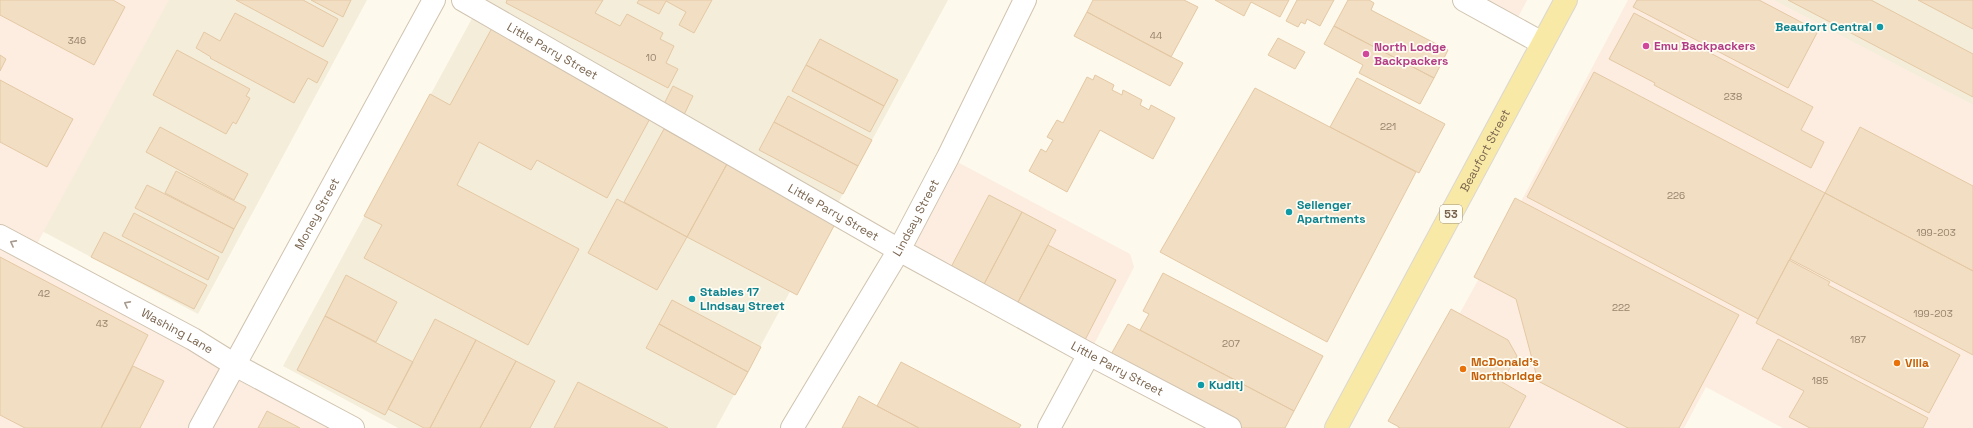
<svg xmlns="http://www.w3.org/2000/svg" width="1973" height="428" font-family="'Space Grotesk',sans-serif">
  <rect width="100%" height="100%" fill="#fdf9ec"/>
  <path fill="#f4edda" d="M167,0H367L198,314L42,231Z
    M482,0H948L716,428H398L283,366Z
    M1773,0H1973V105Z"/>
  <path fill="#fcede0" d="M0,0H169L32,253L353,428H0Z
    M1464,0H1527L1513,27Z
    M1628,0H1774L1973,105V428H1783L1706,387L1684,428H1397L1523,198Z
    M948,157L1130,254L1134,267L1089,354L899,250Z"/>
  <path fill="#f2dec3" stroke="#e4c8a4" d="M0,0H113L125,7L94,65L0,15Z
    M236,0H303L338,19L323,47Z
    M311,0H351L343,17Z
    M507,0H603L595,13L620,26L627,14L663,33L660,39L674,46L666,63L678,69L668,88L506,3Z
    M639,0H712L694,33L679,25L686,12L666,1L659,14L637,3Z
    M1093,0H1184L1198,7L1171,57L1087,12Z
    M1215,0H1289L1280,17L1251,2L1244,16Z
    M1297,0H1334L1320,26L1307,19L1305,24L1301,22L1298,27L1286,21Z
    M1348,0H1369L1374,3L1371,10L1448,50L1434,78L1334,26Z
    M1637,0H1759L1818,31L1788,88L1633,7Z
    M1788,0H1871L1973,54V97Z
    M1918,0H1973V29Z
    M1087,12L1183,63L1170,86L1074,36Z
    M235,13L328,62L317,83L308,78L294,103L210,58L211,57L196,48L204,32L220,41Z
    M1634,13L1813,107L1801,130L1824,142L1811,168L1654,85L1655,83L1609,59Z
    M1334,26L1434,78L1420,104L1359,73L1363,65L1324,44Z
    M492,28L653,113L607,198L537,160L531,170L479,142L457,185L579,249L528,345L364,258L382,225L364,216L430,94L450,105Z
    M1278,38L1305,52L1295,69L1268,55Z
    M820,39L898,80L884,106L806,65Z
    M177,50L250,89L246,96L250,98L236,124L233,122L226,134L153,95Z
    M0,55L6,59L0,71Z
    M806,65L884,106L870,132L792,91Z
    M1594,72L1825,193L1758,319L1527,197Z
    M1095,75L1114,85L1112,90L1122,95L1123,90L1142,100L1140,105L1149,110L1151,105L1175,118L1153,159L1100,130L1067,192L1029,171L1041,149L1046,152L1053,140L1047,137L1057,120L1063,123L1087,77L1093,80Z
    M1357,78L1445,124L1419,173L1330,127Z
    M0,80L73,119L47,167L0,142Z
    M673,86L693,96L682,119L662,108Z
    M1255,88L1416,172L1327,342L1160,252Z
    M788,96L872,140L858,166L774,122Z
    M774,122L858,166L843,194L759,150Z
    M160,127L248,174L234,200L146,152Z
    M1860,127L1973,186V271L1825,193Z
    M664,129L727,164L687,237L624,202Z
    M727,164L835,224L797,295L687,237Z
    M176,171L246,207L234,229L165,193Z
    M147,185L234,229L222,253L135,208Z
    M1825,193L1973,271V355L1790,259Z
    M989,195L1022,212L983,286L950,269Z
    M1515,198L1739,315L1679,428H1628L1538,381L1516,299L1474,277Z
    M617,199L687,237L657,290L588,253Z
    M1022,212L1056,230L1017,304L983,286Z
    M134,213L219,257L208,280L122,236Z
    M104,232L207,285L194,309L91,257Z
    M1048,245L1116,280L1085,340L1017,304Z
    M0,257L148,335L101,428H25L0,415Z
    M1789,260L1830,282L1828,285L1960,355L1929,413L1756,323Z
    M1163,273L1323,356L1294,411L1140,330L1149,314L1143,311Z
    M346,275L397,302L376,342L325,316Z
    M672,300L761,347L748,372L659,324Z
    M1451,309L1508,340L1517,356L1502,382L1526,396L1509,428H1399V427L1388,421Z
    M325,316L413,362L385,415L297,370Z
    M435,319L476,340L430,428H424L388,409Z
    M659,324L748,372L735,395L646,348Z
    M1128,324L1294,411L1285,428H1242L1109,358Z
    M1778,339L1928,418L1923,428H1810L1789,417L1804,391L1762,369Z
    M476,340L516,361L480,428H430Z
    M516,361L555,381L530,428H480Z
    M901,362L1021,425L1019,428H919L877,406Z
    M133,366L164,381L140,428H101Z
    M578,382L668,428H554Z
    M859,396L877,406L919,428H842Z
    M267,411L300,428H258Z"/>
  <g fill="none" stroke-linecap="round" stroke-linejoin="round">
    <defs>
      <g id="minor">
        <path id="s1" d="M463,0L899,250L1089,354L1230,428"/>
        <path d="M1464,0L1542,43"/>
        <path id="s2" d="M0,236L193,339L235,365L353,428"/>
        <path id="s3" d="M200,428L434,0"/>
        <path id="s4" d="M792,428L899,250L948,157L1025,0"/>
        <path d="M1049,428L1089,354"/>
      </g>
      <g id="major">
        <path id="s5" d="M1336,428L1566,0"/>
      </g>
    </defs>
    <use href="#minor" stroke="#d0c3b0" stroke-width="24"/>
    <use href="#major" stroke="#dcd7d1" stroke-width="24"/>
    <use href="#minor" stroke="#fff" stroke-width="22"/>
    <use href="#major" stroke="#f9e9a6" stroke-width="22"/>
  </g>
  <defs><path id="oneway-chevron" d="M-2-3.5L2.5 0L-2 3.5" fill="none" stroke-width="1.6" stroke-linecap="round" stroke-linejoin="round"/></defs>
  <g stroke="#a89a8c">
    <use href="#oneway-chevron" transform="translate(13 243) rotate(-152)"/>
    <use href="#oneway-chevron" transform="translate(127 304) rotate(-152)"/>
  </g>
  <g fill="#0f9aa8" stroke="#fffcf2" stroke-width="1.5">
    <circle cx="1880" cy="27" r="4"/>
    <circle cx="1289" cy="212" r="4"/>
    <circle cx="692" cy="299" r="4"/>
    <circle cx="1201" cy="385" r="4"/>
  </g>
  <g fill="#d1479c" stroke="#fffcf2" stroke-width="1.5">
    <circle cx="1646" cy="46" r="4"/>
    <circle cx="1366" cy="54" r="4"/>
  </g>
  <g fill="#e8710a" stroke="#fffcf2" stroke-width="1.5">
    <circle cx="1897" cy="363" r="4"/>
    <circle cx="1463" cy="369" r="4"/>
  </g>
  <g text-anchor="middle" stroke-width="3.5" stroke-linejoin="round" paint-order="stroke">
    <g font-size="10" fill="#97826b">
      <text x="1156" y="39">44</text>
      <text x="77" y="44">346</text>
      <text x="651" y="61">10</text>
      <text x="1733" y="100">238</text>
      <text x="1388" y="130">221</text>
      <text x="1676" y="199">226</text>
      <text x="1936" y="236">199-203</text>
      <text x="44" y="297">42</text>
      <text x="1621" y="311">222</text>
      <text x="1933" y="317">199-203</text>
      <text x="102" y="327">43</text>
      <text x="1858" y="343">187</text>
      <text x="1231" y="347">207</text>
      <text x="1820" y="384">185</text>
    </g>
    <rect fill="#fffcf2" stroke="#a1927f" stroke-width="1" x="1440" y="205" width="22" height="18" rx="3"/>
    <g font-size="11" font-weight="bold" fill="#79644e">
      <text x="1451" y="218">53</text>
    </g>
    <g font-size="12" font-weight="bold" fill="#0d838f" stroke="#fffcf2" text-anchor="start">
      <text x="1872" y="31" text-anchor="end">Beaufort Central</text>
      <text x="1297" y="209">Sellenger<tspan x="1297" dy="14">Apartments</tspan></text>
      <text x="700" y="296">Stables 17<tspan x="700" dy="14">Lindsay Street</tspan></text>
      <text x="1209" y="389">Kuditj</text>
    </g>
    <g font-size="12" font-weight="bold" fill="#b23c85" stroke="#fffcf2" text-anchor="start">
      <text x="1654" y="50">Emu Backpackers</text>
      <text x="1374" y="51">North Lodge<tspan x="1374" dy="14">Backpackers</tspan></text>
    </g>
    <g font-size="12" fill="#79644e" stroke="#fffcf2">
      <text dy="4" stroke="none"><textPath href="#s1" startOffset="103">Little Parry Street</textPath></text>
      <text dy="4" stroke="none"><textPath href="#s5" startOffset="315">Beaufort Street</textPath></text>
      <text dy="4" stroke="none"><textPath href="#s1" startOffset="427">Little Parry Street</textPath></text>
      <text dy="4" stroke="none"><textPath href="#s3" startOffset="244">Money Street</textPath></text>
      <text dy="4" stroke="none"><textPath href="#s4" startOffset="244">Lindsay Street</textPath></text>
      <text dy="4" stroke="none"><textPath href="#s2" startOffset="201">Washing Lane</textPath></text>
      <text dy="4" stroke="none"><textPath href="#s1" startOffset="751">Little Parry Street</textPath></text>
    </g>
    <g font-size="12" font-weight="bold" fill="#c56008" stroke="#fffcf2" text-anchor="start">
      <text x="1471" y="366">McDonald's<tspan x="1471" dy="14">Northbridge</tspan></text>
      <text x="1905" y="367">Villa</text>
    </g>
  </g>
</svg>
